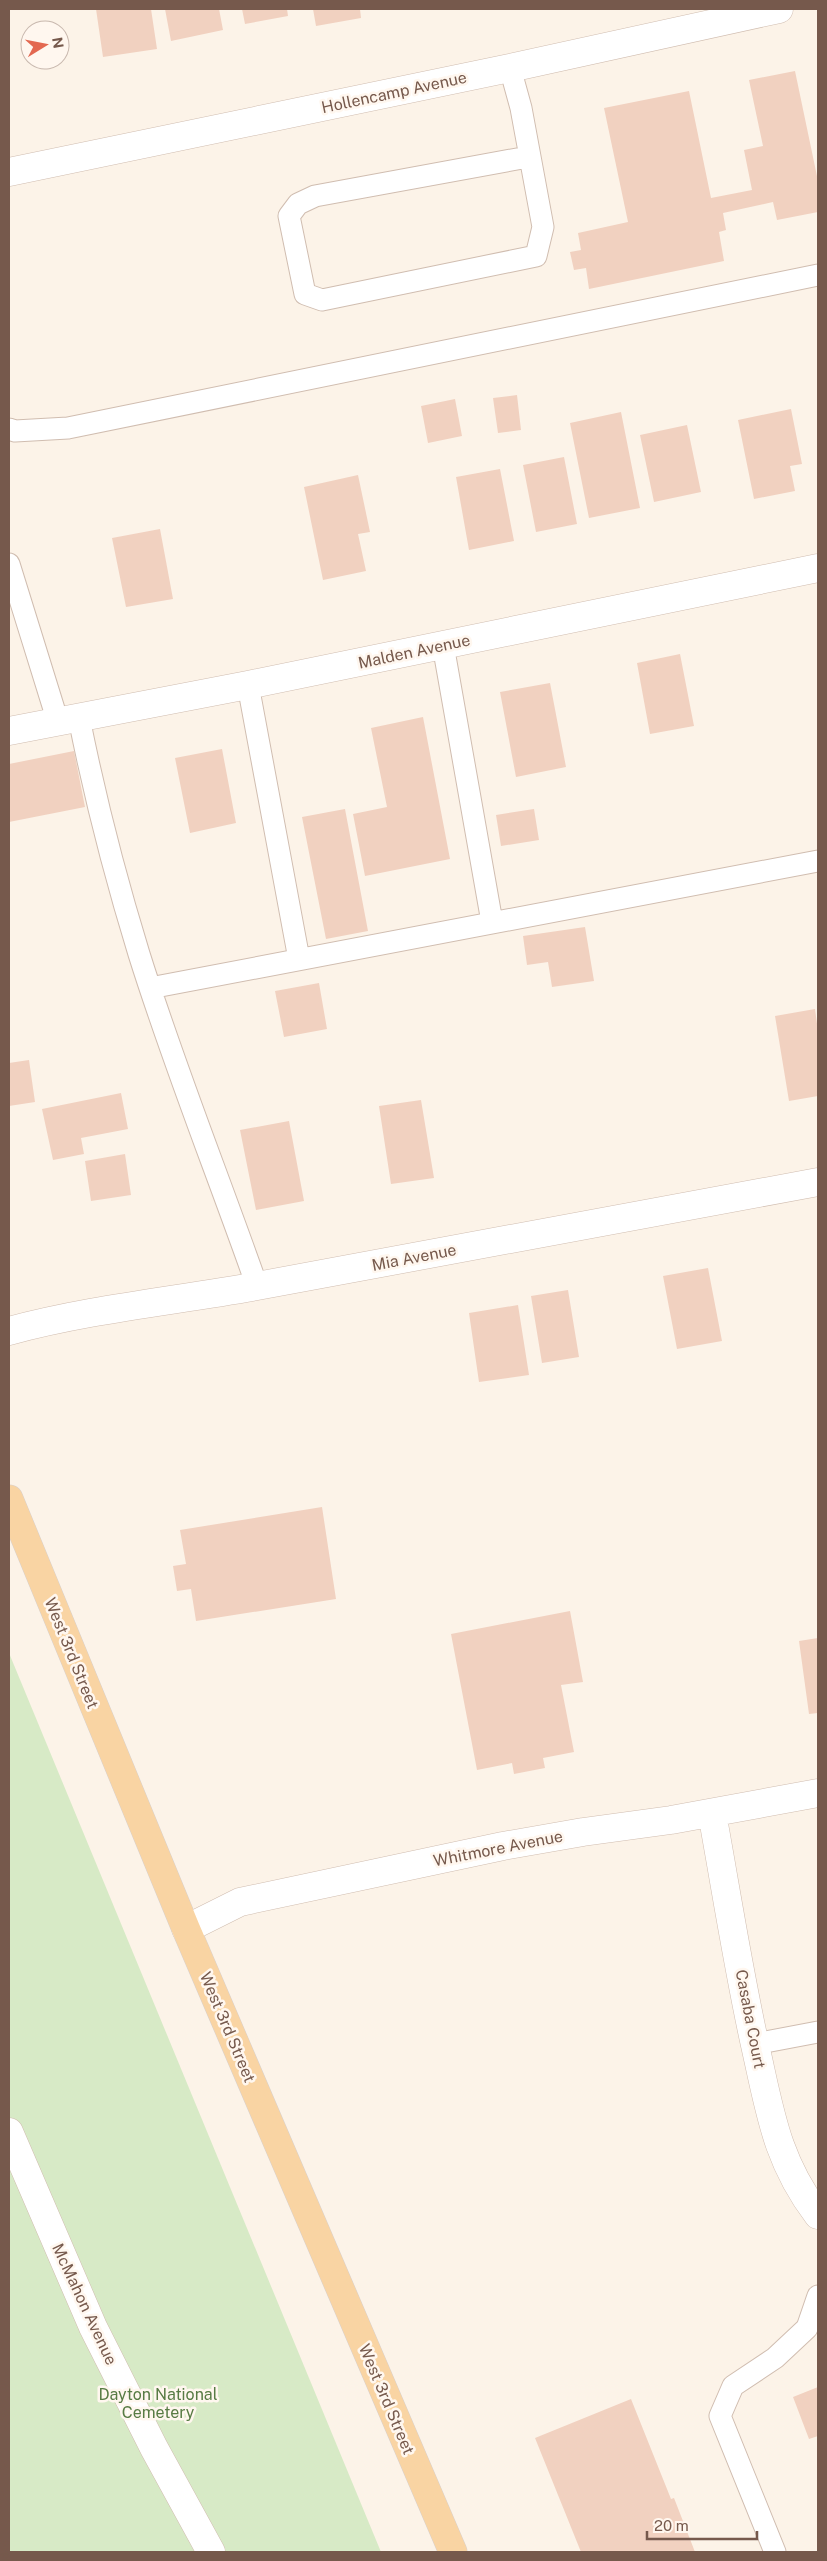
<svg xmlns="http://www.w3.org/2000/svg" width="827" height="2561" font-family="'Public Sans',sans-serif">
  <rect width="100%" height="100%" fill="#fcf3e8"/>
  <path fill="#d7eac6" d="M9,1653L381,2552H9Z"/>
  <path fill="#f1d1c0" d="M96,9H151L157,49L103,57Z
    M165,9H219L223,30L171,41Z
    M242,9H287L288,16L245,24Z
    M313,9H360L361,18L316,26Z
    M795,71L818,181V212L777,220L773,202L723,213L726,230L719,232L724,261L589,289L586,268L574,270L570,252L581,250L578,233L628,222L604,108L689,91L711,198L752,190L744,150L763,146L749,80Z
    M517,395L521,430L498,433L493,398Z
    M455,399L462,436L428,443L421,406Z
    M791,409L802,464L790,466L795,491L754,499L738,420Z
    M621,412L640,508L589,518L570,423Z
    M687,425L701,492L654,502L640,435Z
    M564,457L577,524L536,532L523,465Z
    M500,469L514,541L469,550L456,477Z
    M358,475L370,532L358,534L366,571L323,580L304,487Z
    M160,529L173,599L126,607L112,538Z
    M680,654L694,726L650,734L637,663Z
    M550,683L566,767L516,777L500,692Z
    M423,717L450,859L365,876L353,814L387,807L371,728Z
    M222,749L236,823L190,833L175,758Z
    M74,751L85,807L9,822V764Z
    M345,809L368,931L326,939L302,817Z
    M534,809L539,840L501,846L496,815Z
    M585,927L594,981L552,987L548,962L527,965L523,936Z
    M319,983L327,1029L284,1037L275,991Z
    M815,1009L818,1031V1096L789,1101L775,1016Z
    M29,1060L35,1102L9,1106V1063Z
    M121,1093L128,1129L81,1138L84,1154L53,1160L42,1109Z
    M421,1100L434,1178L391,1184L379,1106Z
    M289,1121L304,1201L256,1210L240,1130Z
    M125,1154L131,1195L91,1201L85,1161Z
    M708,1268L722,1341L677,1349L663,1276Z
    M568,1290L579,1357L542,1363L531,1296Z
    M518,1305L529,1375L479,1382L469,1313Z
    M322,1507L336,1599L196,1621L191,1589L177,1591L173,1566L186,1564L180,1530Z
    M570,1611L583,1682L561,1685L574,1752L543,1758L545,1768L514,1774L512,1763L477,1770L451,1634Z
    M818,1638V1713L809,1714L799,1641Z
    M818,2387V2436L809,2439L793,2397Z
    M631,2399L671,2499L674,2498L695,2552H581L535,2438Z"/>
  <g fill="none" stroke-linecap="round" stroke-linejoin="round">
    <defs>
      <path id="lane" d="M510,68L521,108L543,227L536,256L322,300L305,294L289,216L298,204L315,196L528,157
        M9,429L15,431L68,428L818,275
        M9,564L58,722
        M443,645L492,922
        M248,685L299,959
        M79,718C95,798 115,876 139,954C174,1066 218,1175 257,1286
        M150,988L818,861
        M755,2044L818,2032
        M775,2552L720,2416L733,2386L775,2358L807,2328L818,2296"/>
      <path id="street" d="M9,172L510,68L779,9
        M9,731L248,685L818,568
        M9,1331C90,1309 174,1301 257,1286L818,1182
        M712,1813C726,1890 738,1968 755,2045C770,2111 776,2160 818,2215
        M186,1929L240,1902L503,1846L583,1832L671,1820L818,1793
        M9,2132L93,2327L154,2448L211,2552"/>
      <path id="primary" d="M9,1499L186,1929L453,2552"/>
    </defs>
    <use href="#lane" stroke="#d0bdb0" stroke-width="23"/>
    <use href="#street" stroke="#d0bdb0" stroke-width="29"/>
    <use href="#primary" stroke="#d9d1cd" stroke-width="29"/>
    <use href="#lane" stroke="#fff" stroke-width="21"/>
    <use href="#street" stroke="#fff" stroke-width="28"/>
    <use href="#primary" stroke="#f9d4a3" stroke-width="28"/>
  </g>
  <g text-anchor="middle" stroke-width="5" stroke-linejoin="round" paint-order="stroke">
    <g font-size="16" fill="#76594c" stroke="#fff7ef">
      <text transform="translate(394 92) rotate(-12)" y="6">Hollencamp Avenue</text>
      <text transform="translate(414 651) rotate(-12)" y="6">Malden Avenue</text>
      <text transform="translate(414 1257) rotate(-11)" y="6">Mia Avenue</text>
      <text transform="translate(72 1653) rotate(68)" y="6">West 3rd Street</text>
      <text transform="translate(498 1848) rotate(-11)" y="6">Whitmore Avenue</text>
      <text transform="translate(751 2019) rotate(79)" y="6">Casaba Court</text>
      <text transform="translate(228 2027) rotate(67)" y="6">West 3rd Street</text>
      <text transform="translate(85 2304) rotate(65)" y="6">McMahon Avenue</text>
      <text transform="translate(387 2399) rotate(67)" y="6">West 3rd Street</text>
    </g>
    <g font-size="16" fill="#587b44" stroke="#fff7ef">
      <text x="158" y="2400">Dayton National<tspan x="158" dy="18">Cemetery</tspan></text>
    </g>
  </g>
  <rect width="827" height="2561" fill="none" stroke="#76594c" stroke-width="20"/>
  <g transform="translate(45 45) rotate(80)"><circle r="24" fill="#fff7ef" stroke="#c8b8ae"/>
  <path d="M0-4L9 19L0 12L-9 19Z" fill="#e36850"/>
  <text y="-8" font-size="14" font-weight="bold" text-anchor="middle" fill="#76594c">N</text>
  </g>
  <path d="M647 2531v8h110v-8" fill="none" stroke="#76594c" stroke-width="2.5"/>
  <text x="654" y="2531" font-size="15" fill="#76594c" stroke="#fff7ef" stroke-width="4" paint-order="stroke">20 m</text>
</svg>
